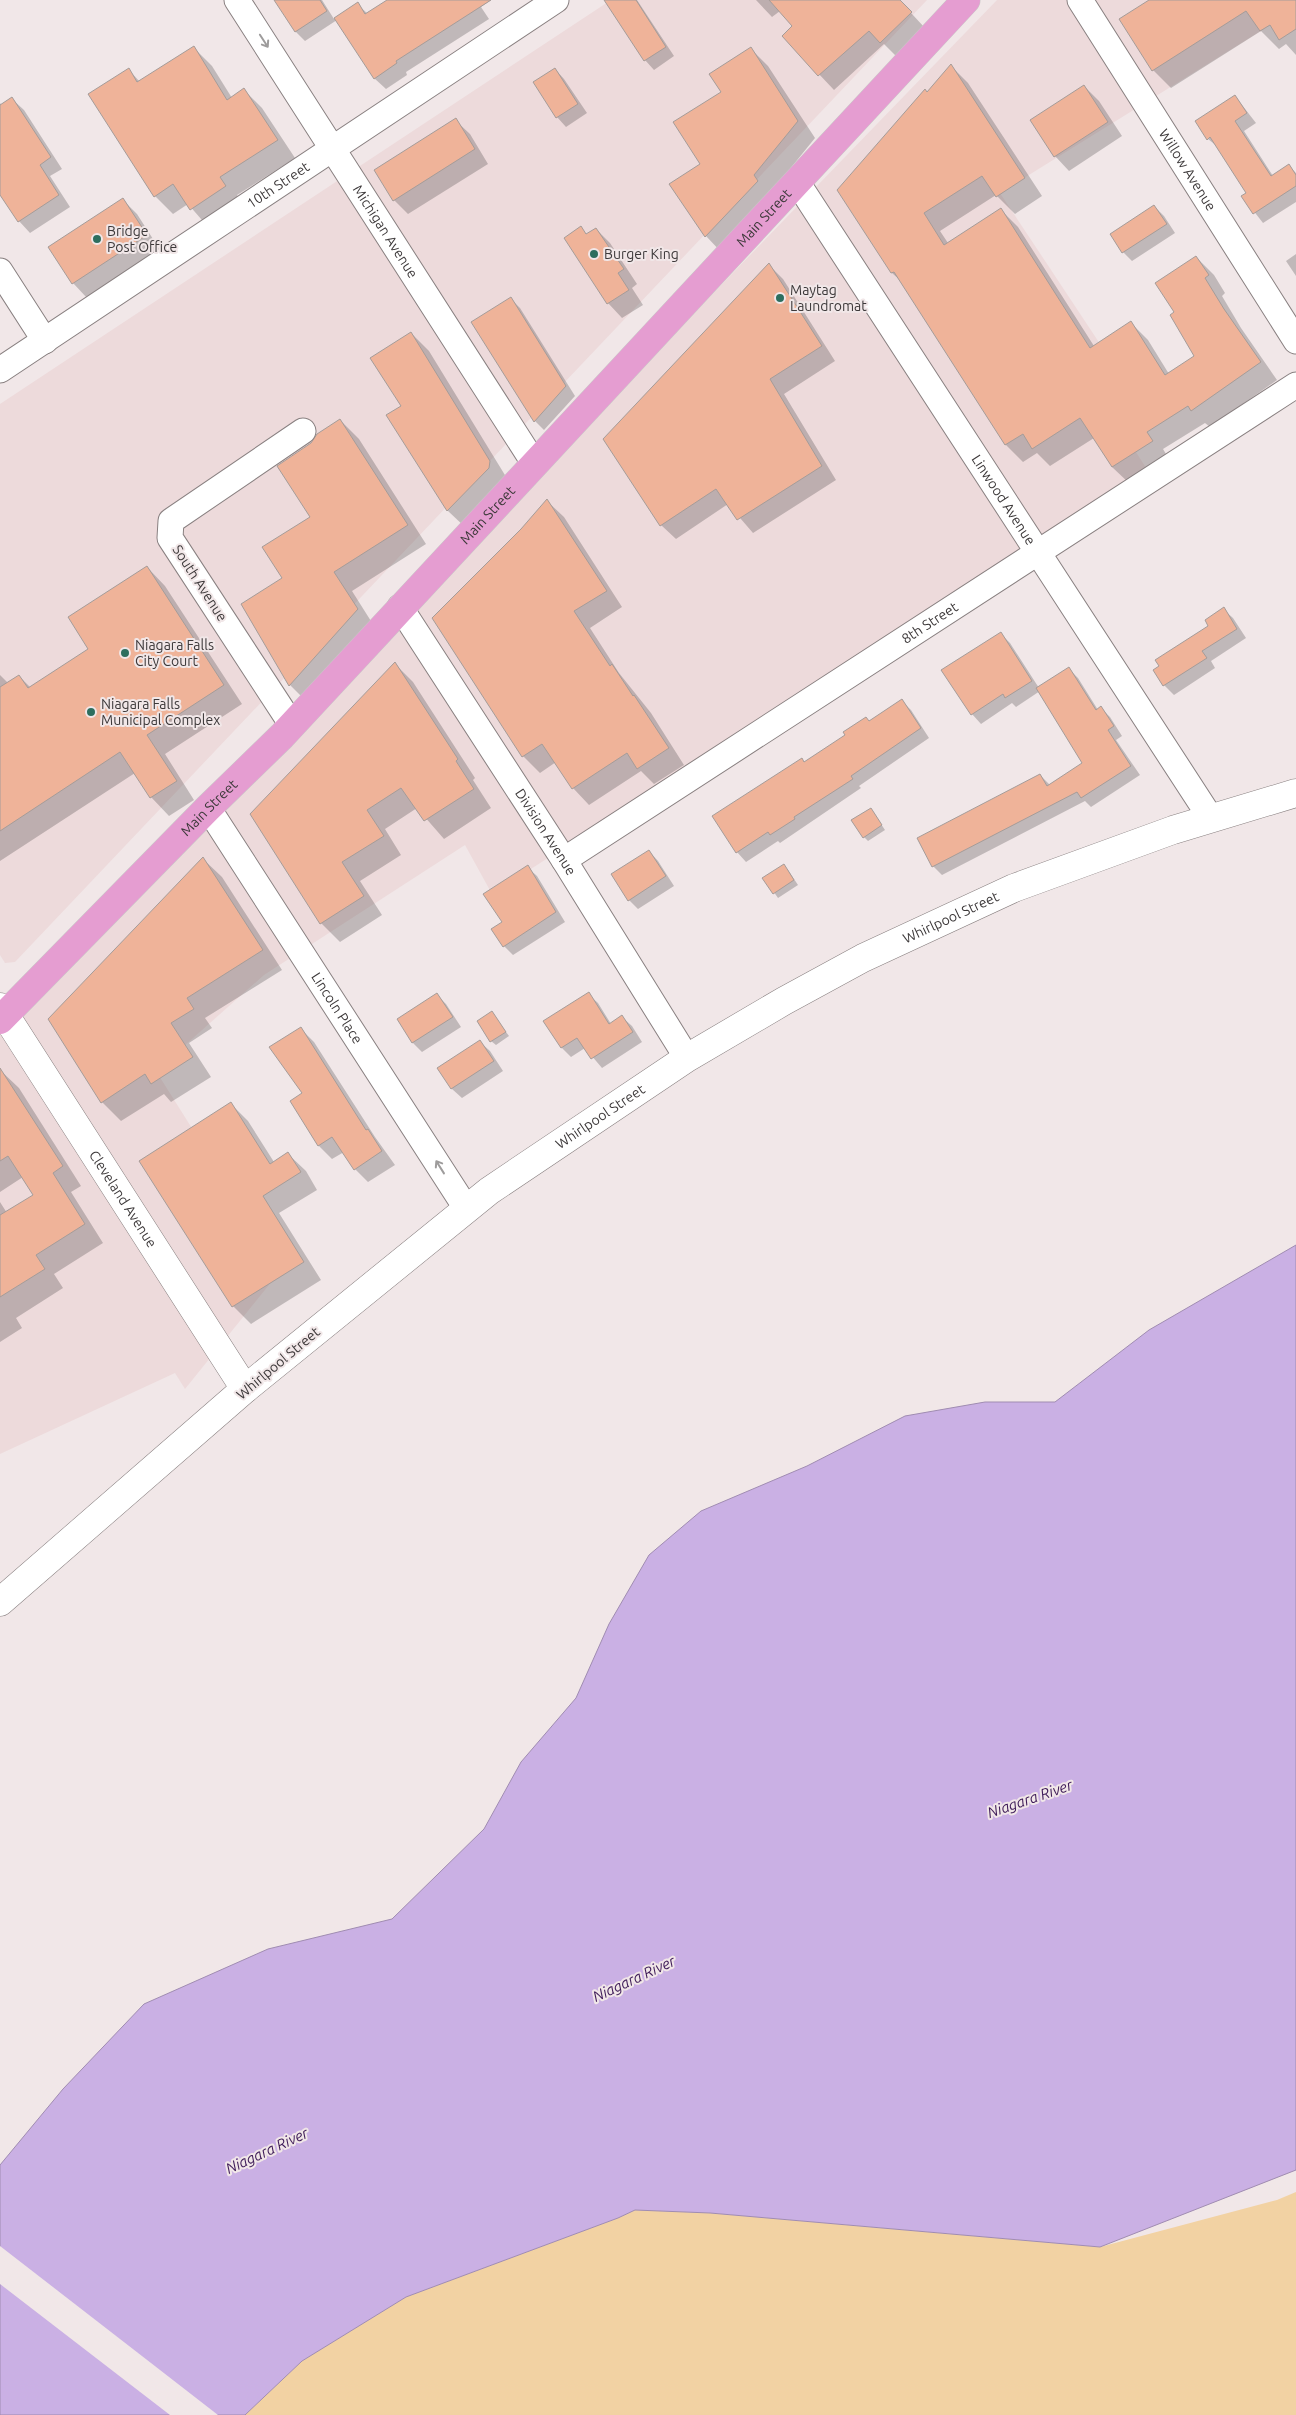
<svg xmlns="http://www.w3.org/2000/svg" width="1296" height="2415" font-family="Ubuntu,sans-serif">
  <rect width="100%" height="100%" fill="#f1e7e8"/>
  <path fill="#eddadb" d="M611,0H927L15,962L5,963L0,955V404Z
    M997,0H1296V9L1000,193L1116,368L1093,384L1148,471L492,894L465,845L264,975L156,1071L281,1270L185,1389L175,1373L0,1454V1030Z"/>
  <path fill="#f2d2a3" d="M1296,2192V2415H245L302,2361L406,2297L618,2218L635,2210L710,2213L1100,2247L1277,2200Z"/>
  <path fill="#cab0e4" stroke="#a08cb1" d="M1296,1245V2170L1100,2247L710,2213L635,2210L618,2218L406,2297L302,2361L245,2415H0V2165L63,2089L144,2004L268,1949L392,1919L484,1829L521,1762L576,1698L609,1624L649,1555L701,1511L807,1466L905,1416L985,1402H1055L1149,1330Z"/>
  <path fill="#f1e7e8" d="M0,2246L151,2363L218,2415H170L0,2284Z"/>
  <path fill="#0003" d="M286,0H322L334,19L357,4L368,14L390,0H491L481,7L489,19L406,72L407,75L386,89L374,78L337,20L305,41L296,32L279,5Z
    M618,0H637L674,56L654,70L645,60Z
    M756,0H899L925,28L896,56L884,44L834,90L783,36L794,26L780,11L772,17Z
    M1152,0H1296V55L1286,44L1279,49L1261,31L1171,88L1153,70Z
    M194,48L212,66L232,98L244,90L262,108L295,158L237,195L243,204L208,227L188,204L173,214L155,196L129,70L140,82Z
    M751,49L768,66L815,138L722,253L706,236L671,184L702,164L722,92Z
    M951,66L968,83L1042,196L1015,214L996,195L940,231L948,243L1001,210L1018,227L1094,346L1131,323L1148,340L1169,374L1196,357L1176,313L1196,257L1214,275L1225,293L1222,296L1241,328L1277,380L1210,427L1205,423L1163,449L1169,459L1130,484L1112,467L1094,438L1050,466L1037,453L1023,462L1006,445L902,282L892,273L839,190Z
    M555,69L564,79L587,113L566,127L557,117Z
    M1084,86L1099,101L1122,136L1069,171L1055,156Z
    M1235,96L1256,123L1244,131L1273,176L1289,166L1296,173V202L1263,223L1242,196L1248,193L1218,147L1208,139Z
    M12,99L24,110L62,169L50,176L70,207L30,233L19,221L0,195V103L2,106Z
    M455,120L470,134L488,164L408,214L394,200Z
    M123,200L137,214L160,250L87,298L73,283L49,247Z
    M1154,206L1164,216L1175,233L1132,261L1123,252Z
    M581,228L587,235L596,229L610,243L637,284L632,288L643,305L622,318L608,303Z
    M1296,254V276L1286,261Z
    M769,265L783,279L835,361L784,394L836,480L753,533L728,504L676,539L661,525Z
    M511,299L520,308L575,396L544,430L535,421L473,323Z
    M411,333L429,351L508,480L466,528L448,511L388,416L403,406Z
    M340,420L359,439L426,544L352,591L376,629L309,704L290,685L242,605L283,579L312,517Z
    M547,501L564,517L622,607L590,628L619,673L651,713L684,765L654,784L641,771L589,805L573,788L556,762L540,773L523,756L521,530Z
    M147,567L165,586L242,704L165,754L194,800L169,816L151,797L135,773L0,861V675L8,683L19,676L31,688L90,650Z
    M1223,609L1233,618L1246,638L1211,661L1215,668L1174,695L1164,685L1155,670L1210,626Z
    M1001,634L1010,643L1039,688L1069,669L1078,678L1098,710L1101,708L1110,717L1122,736L1116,740L1140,775L1091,807L1085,801L942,875L933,866L1040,775L1050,785L1084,763L1040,691L1016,707L1012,703L981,724L972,714Z
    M395,664L413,682L475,778L473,780L491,808L444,839L417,808L385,829L401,855L360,881L382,915L340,942L321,923L252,814Z
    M902,701L911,710L929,738L859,786L861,788L780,843L778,841L746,862L737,852L802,759L805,763Z
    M871,809L885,830L868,841L864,837Z
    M649,851L658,861L674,886L638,909L629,900Z
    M203,859L222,877L282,970L205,1018L212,1028L189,1043L211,1077L171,1102L164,1094L121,1121L102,1102Z
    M527,867L537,876L565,922L513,955L504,946L503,922Z
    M788,870L798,885L778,898L764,878Z
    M588,994L598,1003L611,1024L622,1017L632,1026L642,1042L602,1068L585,1048L571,1057L562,1048L545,1022Z
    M437,995L446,1004L461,1027L422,1052L413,1043L398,1020Z
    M492,1013L509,1036L496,1045L491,1041Z
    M300,1028L314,1042L375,1137L395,1165L368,1182L355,1169L344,1152L332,1159L319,1146L291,1101L304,1093Z
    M480,1042L490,1051L503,1071L462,1098L452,1089L439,1068Z
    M0,1070L19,1088L81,1186L71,1192L103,1243L54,1274L63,1288L16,1318L22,1328L0,1342V1202L7,1213L34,1195L23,1177L0,1192Z
    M230,1103L248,1121L274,1162L288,1154L306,1171L317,1190L279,1213L321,1280L251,1324L233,1306Z"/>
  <path fill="#efb399" stroke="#a59c99" d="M274,0H320L327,11L295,32Z
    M387,0H491L396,61L397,63L374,79L334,18L358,2L365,14Z
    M604,0H636L666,47L644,61Z
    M769,0H900L912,12L880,43L869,31L818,76L782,36L792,26Z
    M1149,0H1296V29L1279,40L1270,25L1260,31L1246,11L1152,71L1119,19Z
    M194,46L227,100L244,88L278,140L220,177L226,186L190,210L173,184L154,197L88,94L129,68L137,82Z
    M751,47L798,121L754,175L758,181L705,237L669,184L700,164L673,122L721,92L709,74Z
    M951,64L1025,178L996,197L982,176L924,213L944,245L1001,208L1090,348L1131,321L1165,375L1194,356L1170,315L1174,312L1155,283L1196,256L1209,275L1205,278L1224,309L1261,362L1191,411L1188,406L1147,432L1153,441L1112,467L1080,418L1032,449L1023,434L1005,445L894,272L891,273L837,190L925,89L927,92Z
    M555,68L578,104L556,118L533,82Z
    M1084,85L1108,122L1054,157L1030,120Z
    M1235,95L1247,113L1235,121L1271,176L1289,164L1296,175V186L1253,214L1241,196L1246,193L1210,137L1207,140L1195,121Z
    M12,97L51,157L40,165L59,195L18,222L0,195V105Z
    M456,118L475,149L393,201L374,170Z
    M123,198L147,235L72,284L48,247Z
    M1154,205L1167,224L1122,253L1110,234Z
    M581,226L586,234L596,228L624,269L618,273L629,290L607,304L564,238Z
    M769,263L822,346L770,379L822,466L737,520L716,489L660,526L603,439Z
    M511,297L566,386L534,422L471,322Z
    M411,332L490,461L489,468L447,511L386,415L401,406L370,358Z
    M340,419L408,525L334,572L358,609L289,686L241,604L282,578L262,547L310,517L277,466L311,443L317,434Z
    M547,499L607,591L574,611L610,666L612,664L633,696L634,695L669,748L637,769L627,753L572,789L542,744L522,757L432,618L521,529Z
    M147,566L224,685L147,735L177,781L150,798L120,752L0,831V687L19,675L28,688L88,649L68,617Z
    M1224,607L1237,629L1202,651L1207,658L1163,686L1153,670L1159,666L1155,660L1208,626L1205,620Z
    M1001,632L1032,681L1005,698L1003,694L971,715L941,670Z
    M395,662L458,759L456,761L474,789L424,821L401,788L367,810L384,836L342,862L364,896L320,924L250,814Z
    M1069,667L1096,710L1101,706L1114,726L1108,730L1131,766L1081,798L1077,792L932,867L917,838L1040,774L1047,786L1082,763L1036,688Z
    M902,699L921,728L851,776L853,779L794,817L795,819L770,835L768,832L736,853L712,816L802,758L804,762L845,735L843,732L866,717L869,721Z
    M871,808L882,825L863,838L851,820Z
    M649,850L666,876L628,901L611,874Z
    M203,857L263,950L187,998L194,1009L171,1023L193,1057L151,1084L145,1074L101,1103L48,1019Z
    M784,864L794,880L773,894L762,878Z
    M528,865L556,912L503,947L491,929L502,922L483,894Z
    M589,992L609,1024L622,1015L633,1032L591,1059L577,1038L561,1048L543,1021Z
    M437,993L453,1017L412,1043L397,1019Z
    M492,1011L506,1032L490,1042L477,1021Z
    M301,1027L366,1130L368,1129L382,1151L354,1170L332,1137L318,1146L290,1101L302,1093L269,1047Z
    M480,1040L494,1061L451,1089L437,1068Z
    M0,1068L63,1166L53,1173L85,1224L36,1255L45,1269L0,1297V1215L33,1195L8,1156L0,1161Z
    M231,1102L270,1164L288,1152L301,1172L263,1196L304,1262L232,1307L139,1161Z"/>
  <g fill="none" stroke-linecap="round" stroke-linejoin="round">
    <defs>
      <g id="minor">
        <path id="s1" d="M237,0L534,463"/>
        <path id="s2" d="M1080,0L1296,341"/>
        <path id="s3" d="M797,182L1210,817"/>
        <path d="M0,271L45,341"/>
        <path id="s4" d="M0,370L556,0"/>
        <path id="s5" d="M400,607L564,860L687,1058"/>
        <path d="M292,725L170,538L171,521L303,431"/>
        <path id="s6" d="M208,808L466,1208"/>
        <path id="s7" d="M564,860L1296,385"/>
      </g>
      <g id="tertiary">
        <path id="s8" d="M245,1389L489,1191L687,1058L784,1001L863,958L1014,888L1173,830L1296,793"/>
      </g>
      <g id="secondary">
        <path id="s9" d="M0,1007L245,1389L0,1602"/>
      </g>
      <g id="primary">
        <path id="s10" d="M0,1020L208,808L282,736L966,0"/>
      </g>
    </defs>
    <use href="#minor" stroke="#898081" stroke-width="27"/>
    <use href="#tertiary" stroke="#898081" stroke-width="29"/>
    <use href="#secondary" stroke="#898081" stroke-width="29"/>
    <use href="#primary" stroke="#c9c8c8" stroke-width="29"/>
    <use href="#minor" stroke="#fff" stroke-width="25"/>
    <use href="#tertiary" stroke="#fff" stroke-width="28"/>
    <use href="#secondary" stroke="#fff" stroke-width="28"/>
    <use href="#primary" stroke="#e59dd1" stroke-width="28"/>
  </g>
  <defs><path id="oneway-shaft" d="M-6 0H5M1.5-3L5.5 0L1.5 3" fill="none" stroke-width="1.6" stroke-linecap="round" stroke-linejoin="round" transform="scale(1.25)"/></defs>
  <g stroke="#9e9c9c">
    <use href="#oneway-shaft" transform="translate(264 41) rotate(57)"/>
    <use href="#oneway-shaft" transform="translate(440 1167) rotate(-122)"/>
  </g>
  <g fill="#2d6e5e" stroke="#f1e7e8" stroke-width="2">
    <circle cx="97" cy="239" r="5"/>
    <circle cx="594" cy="254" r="5"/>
    <circle cx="780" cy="298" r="5"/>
    <circle cx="125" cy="653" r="5"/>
    <circle cx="91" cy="712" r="5"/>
  </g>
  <g text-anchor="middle" stroke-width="4" stroke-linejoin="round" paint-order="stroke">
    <g font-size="14" fill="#3d393a" stroke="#f1e7e8">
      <text dy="5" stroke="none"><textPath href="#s2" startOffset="201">Willow Avenue</textPath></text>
      <text dy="5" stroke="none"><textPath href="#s4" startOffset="334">10th Street</textPath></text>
      <text dy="5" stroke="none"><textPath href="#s10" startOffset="1108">Main Street</textPath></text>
      <text dy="5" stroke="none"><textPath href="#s1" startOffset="275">Michigan Avenue</textPath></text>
      <text dy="5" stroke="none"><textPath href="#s3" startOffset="379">Linwood Avenue</textPath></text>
      <text dy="5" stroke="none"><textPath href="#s10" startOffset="702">Main Street</textPath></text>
      <text transform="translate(200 583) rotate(57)" y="5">South Avenue</text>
      <text dy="5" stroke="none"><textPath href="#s7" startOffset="436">8th Street</textPath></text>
      <text dy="5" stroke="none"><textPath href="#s10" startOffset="298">Main Street</textPath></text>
      <text dy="5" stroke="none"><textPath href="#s5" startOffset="268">Division Avenue</textPath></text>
      <text dy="5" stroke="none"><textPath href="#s8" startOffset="852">Whirlpool Street</textPath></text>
      <text dy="5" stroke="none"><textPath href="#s6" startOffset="238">Lincoln Place</textPath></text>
      <text dy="5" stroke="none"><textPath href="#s8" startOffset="448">Whirlpool Street</textPath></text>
      <text dy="5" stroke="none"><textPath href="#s9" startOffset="228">Cleveland Avenue</textPath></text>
      <text transform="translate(278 1363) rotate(-40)" y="5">Whirlpool Street</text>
    </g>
    <g font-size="14" fill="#3d393a" stroke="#f1e7e8" text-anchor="start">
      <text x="107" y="236">Bridge<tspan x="107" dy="16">Post Office</tspan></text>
      <text x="604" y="259">Burger King</text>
      <text x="790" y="295">Maytag<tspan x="790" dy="16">Laundromat</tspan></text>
      <text x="135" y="650">Niagara Falls<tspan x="135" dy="16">City Court</tspan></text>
      <text x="101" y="709">Niagara Falls<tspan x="101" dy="16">Municipal Complex</tspan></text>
    </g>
    <g font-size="15" font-style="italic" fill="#3e1b58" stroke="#f1e7e8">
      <text transform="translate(1030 1799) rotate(-19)" y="5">Niagara River</text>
      <text transform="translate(634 1979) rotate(-25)" y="5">Niagara River</text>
      <text transform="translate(267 2151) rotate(-25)" y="5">Niagara River</text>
    </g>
  </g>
</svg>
